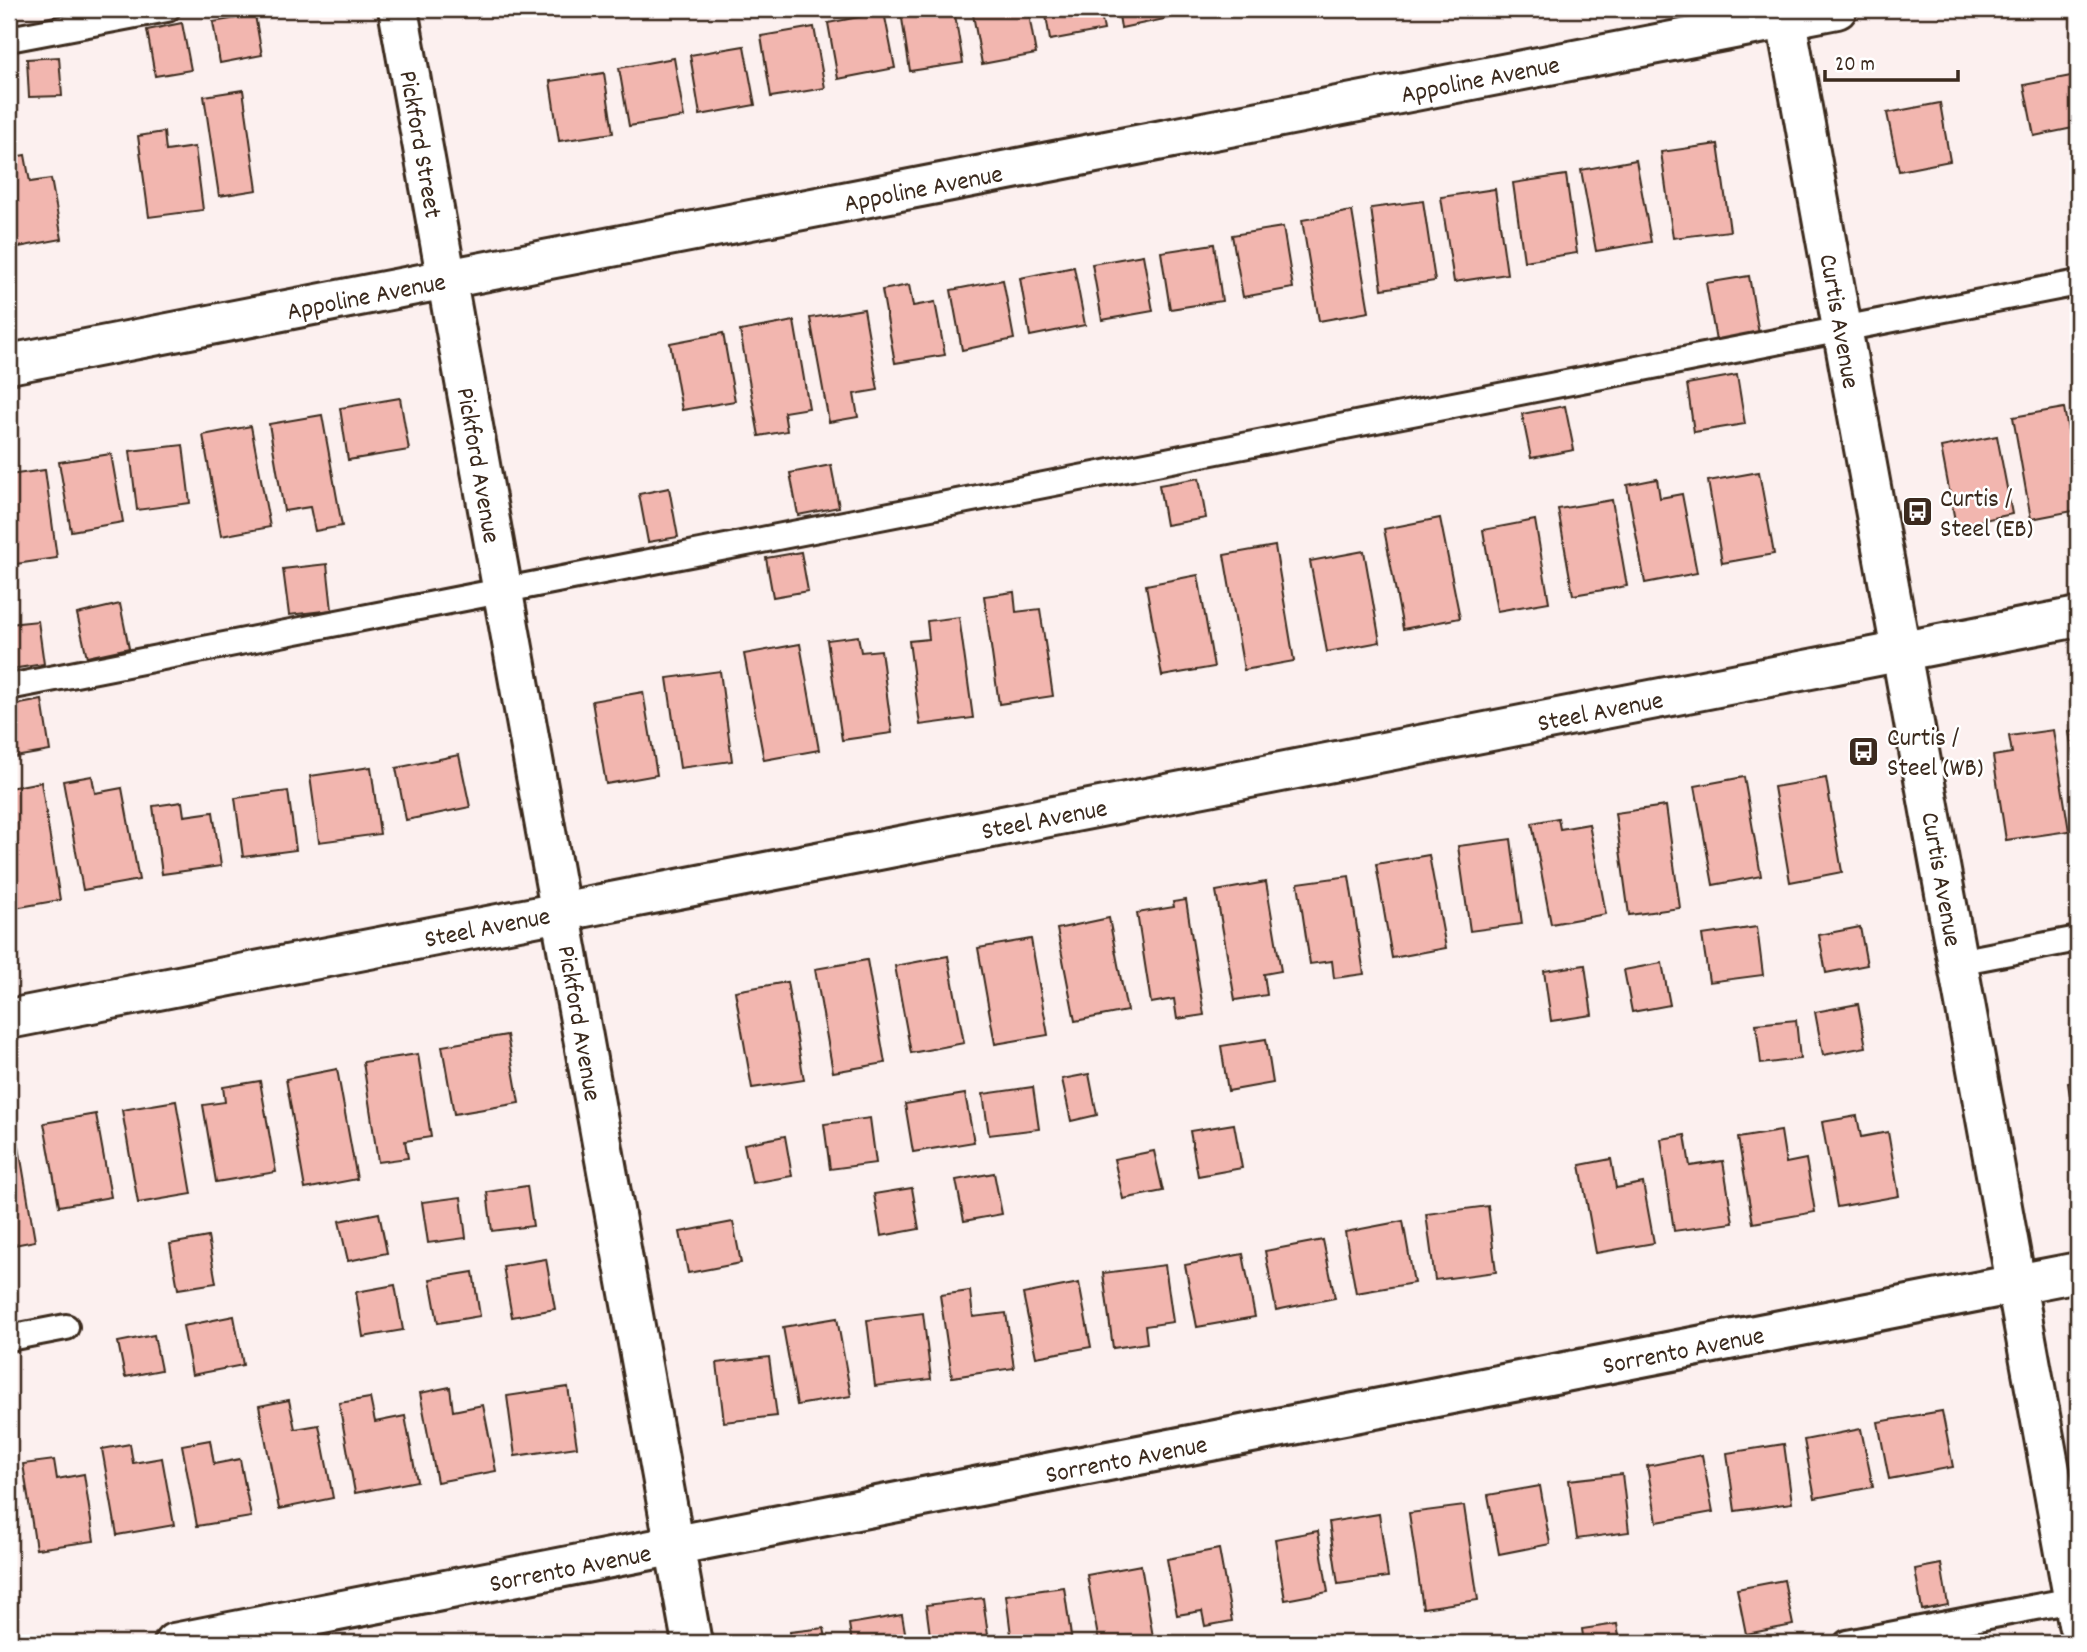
<svg xmlns="http://www.w3.org/2000/svg" width="2087" height="1652" font-family="Dekko,sans-serif">
  <rect width="100%" height="100%" fill="#fcf0ef"/>
  <filter id="ink" filterUnits="userSpaceOnUse"><feTurbulence type="fractalNoise" baseFrequency=".0143" numOctaves="2"/><feDisplacementMap in="SourceGraphic" scale="14" xChannelSelector="R" yChannelSelector="G"/><feConvolveMatrix kernelMatrix="1 2 1 2 8 2 1 2 1" color-interpolation-filters="sRGB"/></filter>
  <g filter="url(#ink)">
    <path fill="#f2b6af" stroke="#3b2a1e" stroke-width="2" d="M924,9H954L963,63L910,71L901,12Z
      M972,9H1028L1036,54L982,64Z
      M1045,9H1100L1104,30L1050,40Z
      M1118,9H1172L1174,17L1121,28Z
      M1188,9H1220L1189,13Z
      M884,12L895,68L838,79L828,23Z
      M255,15L262,55L220,63L213,22Z
      M182,23L191,70L155,76L147,30Z
      M814,27L825,88L771,97L761,36Z
      M744,46L755,105L700,115L690,55Z
      M59,57L62,96L29,97L27,59Z
      M674,58L684,117L629,126L619,68Z
      M604,73L613,133L559,141L550,81Z
      M2076,75L2078,127L2034,136L2024,85Z
      M243,90L257,190L219,196L204,96Z
      M1940,103L1950,161L1899,171L1887,113Z
      M164,132L166,151L195,147L203,210L149,217L138,136Z
      M1718,144L1730,231L1673,238L1661,152Z
      M25,155L30,182L51,179L62,239L13,248L9,227V158Z
      M1636,160L1651,242L1596,251L1581,170Z
      M1566,175L1577,253L1524,261L1513,183Z
      M1495,189L1507,274L1454,282L1441,197Z
      M1423,201L1435,281L1382,289L1371,208Z
      M1352,211L1369,312L1319,321L1302,220Z
      M1283,227L1293,288L1243,297L1232,235Z
      M1214,244L1222,301L1170,309L1161,252Z
      M1143,255L1153,311L1102,320L1092,264Z
      M1074,267L1085,325L1030,336L1020,278Z
      M1749,276L1759,334L1716,341L1706,283Z
      M1003,280L1014,339L962,350L951,290Z
      M909,285L913,306L935,302L945,355L895,363L882,290Z
      M864,309L878,390L854,394L858,417L829,422L810,318Z
      M794,321L809,408L784,412L787,431L759,436L740,331Z
      M723,333L735,401L682,410L670,343Z
      M1737,375L1745,424L1694,432L1687,384Z
      M400,398L409,450L348,460L340,408Z
      M1565,406L1574,450L1531,458L1522,414Z
      M2064,408L2078,487V510L2031,519L2013,417Z
      M322,415L342,526L315,531L310,507L284,511L269,424Z
      M251,426L270,527L221,536L203,435Z
      M1997,436L2012,514L1956,526L1941,447Z
      M183,445L190,503L137,510L130,451Z
      M111,454L123,522L71,531L59,462Z
      M831,465L839,507L798,515L790,473Z
      M45,470L57,558L9,565V475Z
      M1759,472L1774,554L1722,563L1708,481Z
      M1199,478L1206,518L1166,525L1159,485Z
      M1657,479L1660,498L1682,494L1697,573L1645,583L1627,485Z
      M669,488L678,537L648,542L639,494Z
      M1612,500L1627,586L1573,595L1558,509Z
      M1440,518L1460,618L1403,629L1384,529Z
      M1535,520L1549,602L1497,611L1483,530Z
      M1275,546L1294,661L1244,670L1224,555Z
      M1364,551L1380,642L1327,652L1310,561Z
      M801,552L808,591L773,597L766,558Z
      M327,564L332,610L289,615L283,569Z
      M1198,575L1214,667L1162,676L1146,585Z
      M1014,592L1016,612L1040,609L1053,696L999,704L984,596Z
      M120,604L129,648L87,657L77,614Z
      M959,617L973,718L920,725L909,641L929,639L927,621Z
      M38,621L44,664L11,669L9,624Z
      M858,636L861,652L881,650L892,733L842,740L827,640Z
      M800,644L819,750L764,760L744,654Z
      M720,671L732,761L680,768L667,678Z
      M643,692L657,775L606,784L592,701Z
      M42,700L50,751L9,758V706Z
      M2053,730L2069,831L2006,840L1993,756L2012,753L2009,736Z
      M2078,731V785L2069,732Z
      M459,755L470,807L406,820L396,768Z
      M371,767L380,834L319,842L310,776Z
      M92,776L95,793L122,788L139,880L83,890L63,781Z
      M1744,777L1761,876L1713,885L1695,786Z
      M1826,778L1842,872L1790,882L1774,787Z
      M41,782L60,900L9,909V807H12L9,788Z
      M288,791L296,850L243,857L235,798Z
      M182,802L184,816L213,812L221,866L162,874L153,806Z
      M1666,806L1680,908L1629,915L1615,813Z
      M1558,818L1560,829L1589,824L1606,914L1551,924L1532,823Z
      M1511,839L1522,924L1470,931L1458,846Z
      M1429,855L1446,948L1392,958L1376,864Z
      M1349,876L1364,974L1334,978L1332,961L1310,964L1298,883Z
      M1266,882L1281,971L1264,974L1267,995L1235,1000L1216,891Z
      M1186,900L1204,1015L1177,1019L1174,999L1151,1003L1137,913L1174,907L1173,902Z
      M1109,918L1127,1011L1075,1021L1057,929Z
      M1757,927L1763,975L1709,982L1702,935Z
      M1860,927L1867,965L1826,973L1819,935Z
      M1031,939L1048,1035L995,1044L978,948Z
      M948,956L964,1043L911,1053L895,966Z
      M867,960L885,1063L833,1072L815,969Z
      M1662,963L1670,1005L1632,1012L1624,970Z
      M1585,965L1592,1015L1551,1021L1544,971Z
      M787,982L804,1080L752,1088L735,991Z
      M1858,1004L1866,1047L1823,1055L1815,1012Z
      M1796,1020L1800,1059L1761,1064L1756,1024Z
      M507,1035L519,1103L454,1114L442,1046Z
      M1266,1039L1273,1083L1228,1091L1221,1046Z
      M418,1054L431,1137L405,1141L408,1158L378,1162L363,1062Z
      M337,1069L357,1179L305,1189L286,1079Z
      M1089,1074L1097,1115L1071,1121L1062,1079Z
      M260,1081L276,1172L216,1182L203,1105L225,1102L223,1087Z
      M2078,1081V1150L2068,1083Z
      M1033,1087L1039,1129L989,1135L983,1094Z
      M965,1094L974,1142L913,1152L905,1104Z
      M176,1101L192,1194L138,1203L122,1110Z
      M96,1114L111,1197L59,1206L44,1123Z
      M1857,1116L1861,1137L1888,1132L1899,1196L1837,1207L1822,1122Z
      M870,1118L876,1163L830,1169L824,1124Z
      M1234,1124L1242,1168L1198,1176L1190,1131Z
      M1781,1131L1786,1163L1806,1159L1815,1212L1753,1223L1738,1138Z
      M17,1135L35,1241L9,1246V1137Z
      M1685,1135L1690,1166L1723,1161L1733,1223L1674,1231L1661,1139Z
      M785,1136L792,1176L752,1183L744,1144Z
      M1154,1151L1163,1191L1123,1199L1114,1159Z
      M1611,1159L1616,1188L1643,1183L1654,1243L1596,1253L1580,1165Z
      M994,1173L1002,1214L964,1221L956,1180Z
      M527,1186L533,1226L492,1231L487,1192Z
      M912,1188L919,1229L881,1236L874,1194Z
      M461,1197L466,1238L428,1243L422,1202Z
      M1488,1206L1496,1272L1435,1280L1426,1214Z
      M379,1213L387,1253L348,1261L339,1221Z
      M1403,1221L1414,1283L1356,1293L1345,1232Z
      M733,1222L741,1263L688,1273L680,1232Z
      M208,1237L216,1283L178,1289L170,1244Z
      M1323,1240L1335,1298L1276,1310L1265,1251Z
      M1243,1254L1255,1317L1197,1327L1185,1265Z
      M546,1259L555,1309L512,1317L503,1266Z
      M1165,1265L1173,1322L1145,1326L1147,1343L1113,1348L1103,1273Z
      M473,1272L480,1316L438,1323L430,1279Z
      M1079,1283L1091,1347L1036,1357L1023,1294Z
      M395,1285L403,1330L363,1337L356,1292Z
      M970,1291L973,1317L1006,1313L1014,1368L952,1377L940,1295Z
      M923,1313L931,1379L875,1386L867,1320Z
      M234,1316L243,1365L192,1375L183,1326Z
      M837,1318L851,1396L797,1405L783,1327Z
      M154,1335L161,1370L125,1377L118,1342Z
      M769,1357L777,1416L724,1422L717,1363Z
      M450,1387L453,1411L483,1405L496,1471L437,1482L420,1393Z
      M568,1387L577,1447L515,1456L507,1396Z
      M370,1398L375,1422L405,1416L417,1481L355,1493L339,1403Z
      M289,1400L295,1429L319,1425L333,1498L279,1509L259,1406Z
      M1942,1411L1953,1467L1889,1479L1878,1422Z
      M1861,1429L1873,1487L1815,1498L1804,1440Z
      M210,1440L214,1464L240,1459L251,1517L197,1526L182,1445Z
      M130,1444L133,1463L162,1458L174,1525L117,1535L102,1449Z
      M1784,1444L1792,1503L1735,1511L1727,1453Z
      M1702,1455L1713,1512L1657,1522L1647,1466Z
      M54,1460L57,1479L84,1474L94,1541L36,1549L23,1464Z
      M1622,1474L1629,1532L1577,1539L1569,1480Z
      M1540,1486L1550,1544L1499,1554L1488,1495Z
      M1464,1506L1478,1600L1423,1608L1409,1513Z
      M1379,1514L1388,1577L1338,1584L1329,1522Z
      M1318,1531L1328,1592L1285,1600L1275,1539Z
      M1219,1549L1232,1621L1205,1626L1202,1611L1177,1615L1167,1559Z
      M1941,1564L1948,1605L1922,1610L1915,1569Z
      M1141,1565L1154,1643H1099L1087,1575Z
      M1784,1580L1793,1625L1746,1634L1737,1589Z
      M1064,1587L1072,1643H1012L1006,1595Z
      M983,1598L989,1643H931L926,1605Z
      M902,1615L907,1643H852L849,1624Z
      M1617,1624L1620,1643H1584L1582,1629Z
      M824,1628L827,1643H791L790,1632Z
      M1975,1636L1976,1643H1932Z"/>
    <g fill="none" stroke-linecap="round" stroke-linejoin="round">
      <defs>
        <path id="service" d="M9,39L167,9
          M9,687L2078,283
          M1958,962L2078,939
          M9,1338L66,1327
          M1847,1643L2078,1599"/>
        <path id="minor" d="M398,9L692,1643
          M9,364L1837,9
          M9,1019L2078,617
          M174,1643L2078,1272"/>
        <path id="tertiary" d="M1784,9L2078,1624"/>
      </defs>
      <use href="#service" stroke="#3b2a1e" stroke-width="30"/>
      <use href="#minor" stroke="#3b2a1e" stroke-width="44"/>
      <use href="#tertiary" stroke="#3b2a1e" stroke-width="44"/>
      <use href="#service" stroke="#fff" stroke-width="24"/>
      <use href="#minor" stroke="#fff" stroke-width="38"/>
      <use href="#tertiary" stroke="#fff" stroke-width="38"/>
    </g>
  </g>
  <defs>
    <symbol id="bus-square" viewBox="-11 -11 22 22"><rect x="-9" y="-9" width="18" height="18" rx="4" fill="#3b2a1e" stroke="#fff"/><path d="M-5-6H5V4H4V6H2V4H-2V6H-4V4H-5ZM-3.5-4V0h7V-4ZM-3.5 1.2v1.5H-2V1.2ZM2 1.2v1.5H3.5V1.2Z" fill="#fff"/></symbol>
  </defs>
  <g fill-rule="evenodd">
    <use href="#bus-square" x="1900" y="494" width="35" height="35"/>
    <use href="#bus-square" x="1846" y="734" width="35" height="35"/>
  </g>
  <g text-anchor="middle" stroke-width="5" stroke-linejoin="round" paint-order="stroke">
    <g font-size="26" fill="#3b2a1e" stroke="#fff">
      <text transform="translate(1480 78) rotate(-11)" y="9">Appoline Avenue</text>
      <text transform="translate(422 144) rotate(80)" y="9">Pickford Street</text>
      <text transform="translate(923 187) rotate(-11)" y="9">Appoline Avenue</text>
      <text transform="translate(366 295) rotate(-11)" y="9">Appoline Avenue</text>
      <text transform="translate(1841 321) rotate(80)" y="9">Curtis Avenue</text>
      <text transform="translate(480 465) rotate(80)" y="9">Pickford Avenue</text>
      <text transform="translate(1600 710) rotate(-11)" y="9">Steel Avenue</text>
      <text transform="translate(1044 818) rotate(-11)" y="9">Steel Avenue</text>
      <text transform="translate(1943 879) rotate(80)" y="9">Curtis Avenue</text>
      <text transform="translate(487 926) rotate(-11)" y="9">Steel Avenue</text>
      <text transform="translate(581 1023) rotate(80)" y="9">Pickford Avenue</text>
      <text transform="translate(1683 1349) rotate(-11)" y="9">Sorrento Avenue</text>
      <text transform="translate(1126 1458) rotate(-11)" y="9">Sorrento Avenue</text>
      <text transform="translate(570 1567) rotate(-11)" y="9">Sorrento Avenue</text>
    </g>
    <g font-size="26" fill="#3b2a1e" stroke="#fff" text-anchor="start">
      <text x="1940" y="506">Curtis /<tspan x="1940" dy="30">Steel (EB)</tspan></text>
      <text x="1887" y="745">Curtis /<tspan x="1887" dy="30">Steel (WB)</tspan></text>
    </g>
  </g>
  <rect width="2087" height="1652" fill="none" stroke="#fff" stroke-width="35"/>
  <rect x="18" y="18" width="2052" height="1617" fill="none" stroke="#3b2a1e" stroke-width="2.5" filter="url(#ink)"/>
  <path d="M1825 70v10h133v-10" fill="none" stroke="#3b2a1e" stroke-width="3.5"/>
  <text x="1835" y="70" font-size="21" fill="#3b2a1e" stroke="#ffffff" stroke-width="5" paint-order="stroke">20 m</text>
</svg>
